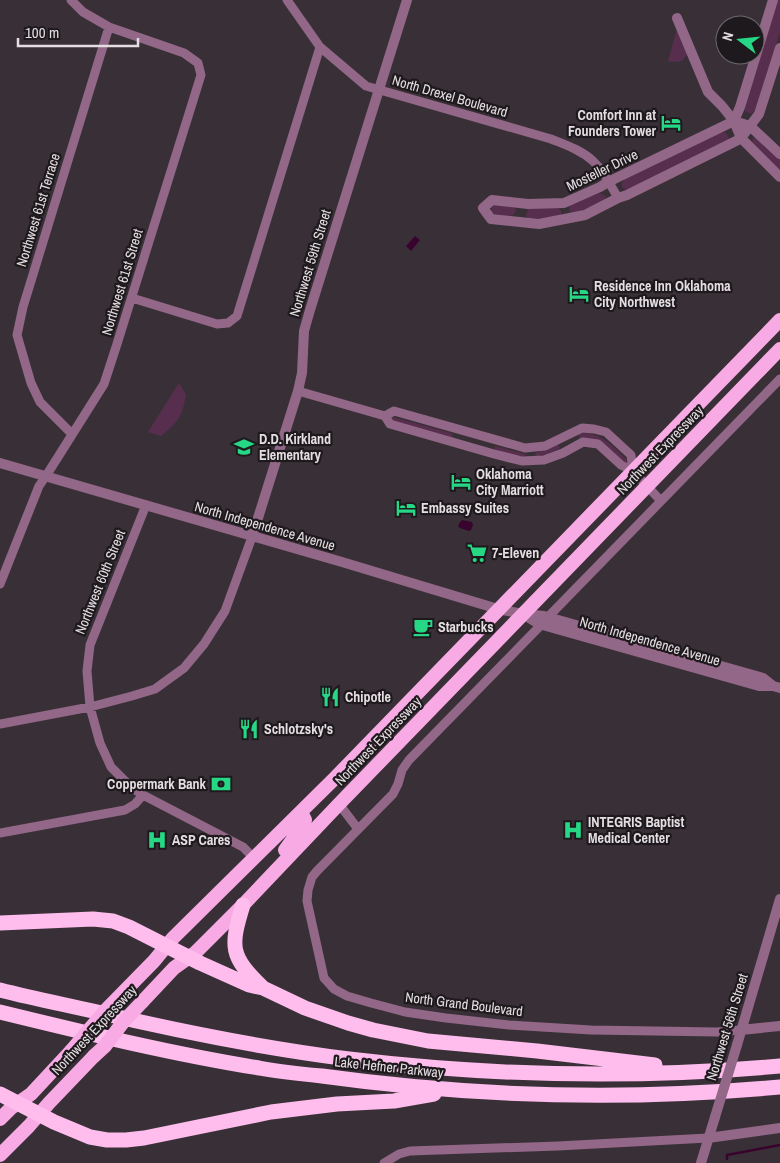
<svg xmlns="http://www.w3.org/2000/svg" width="780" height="1163" font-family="'Archivo Narrow',sans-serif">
  <rect width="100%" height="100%" fill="#393037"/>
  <path fill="#582e4e" d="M777,0H780V32L756,109L751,114L745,111V106Z
    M677,29L686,51L687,55L682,61L672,62L668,61Z
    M721,132L726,133L728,136L729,139L630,189H625L622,187V183L625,179Z
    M756,136L780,156V171L754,145L752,140Z
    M600,193L606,196L605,199L603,202L577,213H572L569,210L570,205L573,203Z
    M494,204L514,207L516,211C512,220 500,215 492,213L491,210Z
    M532,208H558L561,211V215L559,218L555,219L528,218L526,216L528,209Z
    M179,383L186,395C182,417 178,422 161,436L148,432Z
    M393,417L451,433L453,435L451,438L394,421L392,419Z
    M582,433C603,433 613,447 627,460L630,465L627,466L595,440L586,438H579L578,434Z
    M558,444L560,448L548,454L538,457L535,455L536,453Z
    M495,446L525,454V456L524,457L495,451L494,449Z"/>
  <path fill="#390330" d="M415,236L420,240L411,251L406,246Z
    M462,520L472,522L473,525L471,530L469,531L460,528L458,526L460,522Z"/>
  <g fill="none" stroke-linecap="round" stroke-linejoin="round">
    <path stroke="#390330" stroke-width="2.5" d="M727,1159V1155L780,1145"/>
    <path stroke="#926787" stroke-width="9" d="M71,0L83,12L109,27L23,307L17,335L31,383L40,402L72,434
      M287,0L320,47L366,86L551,139C566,145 581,150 593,161C604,171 611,186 618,198
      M132,298L217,324L228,323L237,316L320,47
      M298,391L385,416L394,411L525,448L545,446L582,428L594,429L606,432L631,455L633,471
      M385,416L390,424L494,454L522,461L544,460L563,453L583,442L598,444L621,465L633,471L661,501
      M146,505L90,645L87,671L90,707L100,743L111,767L131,787L143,795L243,847L254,858
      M0,584L39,486L46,476L104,384L117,344L201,75L198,63L184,53L109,27
      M548,617L780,379
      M541,625L409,760L402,770L398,784L393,794L317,871L312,877L308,890L307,901L324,978L334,989L347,996L371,1003L405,1012L446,1018L509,1025L591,1030L717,1032L741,1030
      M0,724L90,707L132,696L155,689L184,668L204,644L225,611L252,537
      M339,804L358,829
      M0,833L125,810L135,804L143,795
      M384,1163L399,1154L410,1151L558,1146L708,1138"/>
    <path stroke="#926787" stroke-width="10" d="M773,0L740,107L734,121L608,182L600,187L564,203L528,204L492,200L483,208L491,219L539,224L585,215L618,198L627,195L738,140L741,138L759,114L780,48
      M677,18L708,92L722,106L734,121L741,138L780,177
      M734,121L750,126L780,154
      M0,463L342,562L498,609L523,614L544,616L763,678L773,686
      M252,537L298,391L302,373L304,331L310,310L407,0
      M526,616L539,624L759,686H773L780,688
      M741,1030L780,1026
      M737,1045L780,899
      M708,1138L780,1128
      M701,1163L715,1117"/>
    <path stroke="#f8aae4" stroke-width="14" d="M285,850L303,825L305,820L301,812
      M142,1002L174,968L195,953L243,905L339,804L780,349
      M105,1011L154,961L173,938L334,779L780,320
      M0,1119L11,1108L31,1094L71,1051
      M0,1155L29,1126L49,1103L94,1056"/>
    <path stroke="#febded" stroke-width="15" d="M243,905C230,947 230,956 262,987
      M0,923L93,919L113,921L129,927L200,963L249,985L263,988L305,1008L348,1023L373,1030L428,1041L537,1051L655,1065
      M0,990C31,998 62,1004 93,1011C177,1031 263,1048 349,1059C492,1076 637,1079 780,1066
      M0,1012C86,1033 172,1054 259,1068C280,1072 301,1074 322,1076C474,1097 627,1101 780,1087
      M0,1094L54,1122L90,1137L107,1140H126L144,1138L271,1112L337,1104L394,1101L434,1094"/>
    <path stroke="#926787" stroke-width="10" d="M715,1117L737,1045"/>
    <path stroke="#f8aae4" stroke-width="14" d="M71,1051L105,1011
      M94,1056L105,1046L124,1021L142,1002"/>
  </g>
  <defs>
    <symbol id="hotel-bare" viewBox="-9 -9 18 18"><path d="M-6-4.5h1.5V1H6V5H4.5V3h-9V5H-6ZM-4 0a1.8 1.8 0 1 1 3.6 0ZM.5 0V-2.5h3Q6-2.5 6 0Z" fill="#26d886" stroke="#1e191c" stroke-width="2.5" paint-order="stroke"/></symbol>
    <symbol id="school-bare" viewBox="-9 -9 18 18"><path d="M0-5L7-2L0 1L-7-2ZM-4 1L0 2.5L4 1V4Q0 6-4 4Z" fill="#26d886" stroke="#1e191c" stroke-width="2.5" paint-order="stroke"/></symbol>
    <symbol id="supermarket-bare" viewBox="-9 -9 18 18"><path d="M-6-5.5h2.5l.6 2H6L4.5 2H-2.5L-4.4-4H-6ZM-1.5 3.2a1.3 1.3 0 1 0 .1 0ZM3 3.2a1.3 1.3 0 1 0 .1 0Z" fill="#26d886" stroke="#1e191c" stroke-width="2.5" paint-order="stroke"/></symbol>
    <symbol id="cafe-bare" viewBox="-9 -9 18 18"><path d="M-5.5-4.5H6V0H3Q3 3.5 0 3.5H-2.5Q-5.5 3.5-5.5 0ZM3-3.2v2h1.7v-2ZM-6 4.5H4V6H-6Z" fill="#26d886" stroke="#1e191c" stroke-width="2.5" paint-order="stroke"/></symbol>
    <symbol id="restaurant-bare" viewBox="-9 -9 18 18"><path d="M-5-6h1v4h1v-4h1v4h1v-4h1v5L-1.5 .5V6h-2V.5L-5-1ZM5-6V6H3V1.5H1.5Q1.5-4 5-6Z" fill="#26d886" stroke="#1e191c" stroke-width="2.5" paint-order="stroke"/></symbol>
    <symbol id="bank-bare" viewBox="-9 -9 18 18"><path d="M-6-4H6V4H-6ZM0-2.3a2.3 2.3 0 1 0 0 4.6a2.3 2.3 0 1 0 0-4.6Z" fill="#26d886" stroke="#1e191c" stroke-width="2.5" paint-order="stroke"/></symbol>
    <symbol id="hospital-bare" viewBox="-9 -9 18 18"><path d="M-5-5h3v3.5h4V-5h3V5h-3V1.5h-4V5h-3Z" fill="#26d886" stroke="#1e191c" stroke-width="2.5" paint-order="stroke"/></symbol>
  </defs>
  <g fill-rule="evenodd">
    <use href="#hotel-bare" x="657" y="109" width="28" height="28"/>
    <use href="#hotel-bare" x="565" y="280" width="28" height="28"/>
    <use href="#school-bare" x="230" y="433" width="28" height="28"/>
    <use href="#hotel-bare" x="447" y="468" width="28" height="28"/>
    <use href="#hotel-bare" x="392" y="494" width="28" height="28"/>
    <use href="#supermarket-bare" x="463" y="539" width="28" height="28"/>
    <use href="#cafe-bare" x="409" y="613" width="28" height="28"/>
    <use href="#restaurant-bare" x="316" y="683" width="28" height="28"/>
    <use href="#restaurant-bare" x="235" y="715" width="28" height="28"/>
    <use href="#bank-bare" x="207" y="770" width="28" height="28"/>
    <use href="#hospital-bare" x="559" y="816" width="28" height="28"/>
    <use href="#hospital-bare" x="143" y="826" width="28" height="28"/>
  </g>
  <g text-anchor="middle" stroke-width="4.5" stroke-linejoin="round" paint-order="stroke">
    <g font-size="14" fill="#e4dee2" stroke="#1e191c">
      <text transform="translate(450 96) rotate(16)" y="5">North Drexel Boulevard</text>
      <text transform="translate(602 170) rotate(-26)" y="5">Mosteller Drive</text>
      <text transform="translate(38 210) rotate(-73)" y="5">Northwest 61st Terrace</text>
      <text transform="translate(310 263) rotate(-73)" y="5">Northwest 59th Street</text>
      <text transform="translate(122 282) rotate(-73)" y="5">Northwest 61st Street</text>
      <text transform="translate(660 450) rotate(-46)" y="5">Northwest Expressway</text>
      <text transform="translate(265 526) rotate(16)" y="5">North Independence Avenue</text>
      <text transform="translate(100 582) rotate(-68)" y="5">Northwest 60th Street</text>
      <text transform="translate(650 641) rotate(16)" y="5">North Independence Avenue</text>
      <text transform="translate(378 741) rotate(-46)" y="5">Northwest Expressway</text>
      <text transform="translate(464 1004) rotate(7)" y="5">North Grand Boulevard</text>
      <text transform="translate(727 1027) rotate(-73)" y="5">Northwest 56th Street</text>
      <text transform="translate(94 1030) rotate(-47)" y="5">Northwest Expressway</text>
      <text transform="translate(389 1067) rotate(6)" y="5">Lake Hefner Parkway</text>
    </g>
    <g font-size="14" font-weight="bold" fill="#e4dee2" stroke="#1e191c" text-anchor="start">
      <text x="656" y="120" text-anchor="end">Comfort Inn at<tspan x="656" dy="16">Founders Tower</tspan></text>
      <text x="594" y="291">Residence Inn Oklahoma<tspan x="594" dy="16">City Northwest</tspan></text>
      <text x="259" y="444">D.D. Kirkland<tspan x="259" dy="16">Elementary</tspan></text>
      <text x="476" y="479">Oklahoma<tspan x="476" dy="16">City Marriott</tspan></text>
      <text x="421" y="513">Embassy Suites</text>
      <text x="492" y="558">7-Eleven</text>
      <text x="438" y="632">Starbucks</text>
      <text x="345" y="702">Chipotle</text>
      <text x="264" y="734">Schlotzsky's</text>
      <text x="206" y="789" text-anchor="end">Coppermark Bank</text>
      <text x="588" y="827">INTEGRIS Baptist<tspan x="588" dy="16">Medical Center</tspan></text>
      <text x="172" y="845">ASP Cares</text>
    </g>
  </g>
  <g transform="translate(740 40) rotate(286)"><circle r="24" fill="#1e191c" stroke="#6d686b"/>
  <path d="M0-4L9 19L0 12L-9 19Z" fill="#26d886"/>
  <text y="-8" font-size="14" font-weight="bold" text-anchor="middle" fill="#e4dee2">N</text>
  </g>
  <path d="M18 38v8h120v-8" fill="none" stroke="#e4dee2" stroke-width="2.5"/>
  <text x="25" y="38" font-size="15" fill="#e4dee2" stroke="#1e191c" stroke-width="4" paint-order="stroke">100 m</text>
</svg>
